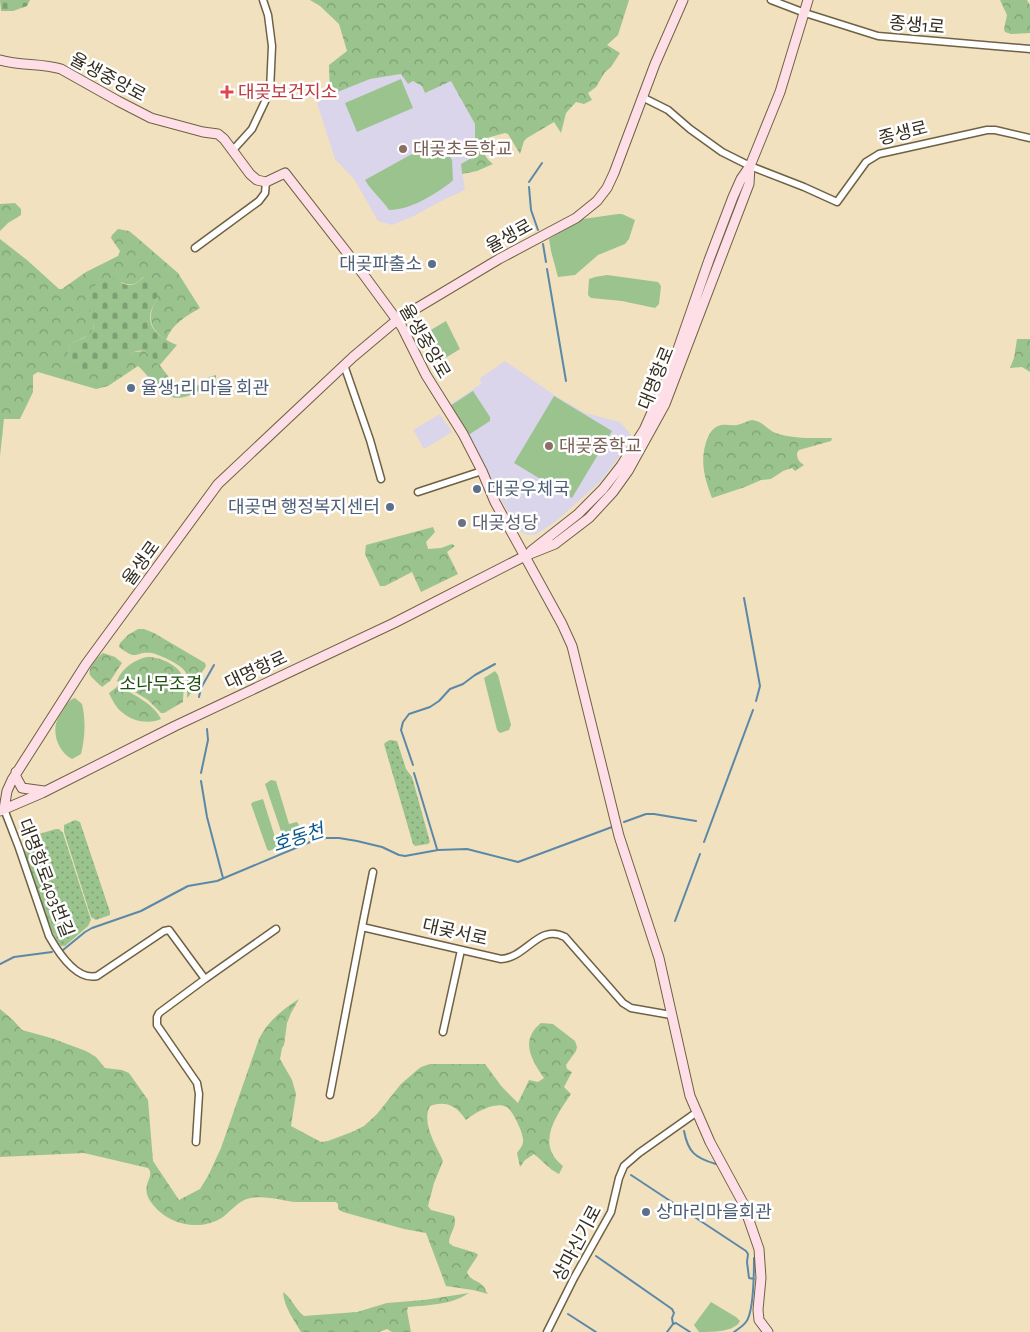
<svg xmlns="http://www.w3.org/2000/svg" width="1030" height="1332" font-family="'Alegreya Sans','Noto Sans KR',sans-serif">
  <defs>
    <pattern id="grass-dots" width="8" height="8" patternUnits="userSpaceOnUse" patternTransform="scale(1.25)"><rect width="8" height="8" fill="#9ac38d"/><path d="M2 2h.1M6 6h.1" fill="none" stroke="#7e9f73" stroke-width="1.8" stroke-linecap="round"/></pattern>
    <pattern id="forest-crowns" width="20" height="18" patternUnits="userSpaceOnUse" patternTransform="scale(1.25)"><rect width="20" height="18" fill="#9ac38d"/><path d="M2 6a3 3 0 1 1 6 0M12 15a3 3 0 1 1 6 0" fill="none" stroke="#7e9f73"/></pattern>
    <pattern id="cemetery-stones" width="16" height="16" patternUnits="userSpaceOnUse" patternTransform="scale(1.25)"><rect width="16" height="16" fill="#9ac38d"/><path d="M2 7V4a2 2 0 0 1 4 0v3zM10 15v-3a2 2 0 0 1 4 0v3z" fill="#7e9f73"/></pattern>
  </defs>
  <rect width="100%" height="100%" fill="#f1e1bf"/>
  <path fill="#dad5eb" d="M402,74L408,84L413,81L422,86L425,92L451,80L475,124V141L473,157L461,164L465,190L439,202L412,217L392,225L378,221L354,179L335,159L317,103L338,90L370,79Z
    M505,361L554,395L585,413L620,422L631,435L619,457L600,482L555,522L537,534L528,535L519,531L448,406L481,384L480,378Z
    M440,414L452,432L424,449L413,430Z"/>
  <path fill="url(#grass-dots)" d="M390,740L397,741L406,769L412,777L430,842L428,844L415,846L413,844L384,744L386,742Z
    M75,820L80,822L110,912V915L96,920L91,917L64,832V825Z
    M56,829H59L63,833L91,920L88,926L65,946H61C50,934 26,861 23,843L24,839L29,837Z"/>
  <path fill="url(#forest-crowns)" d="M310,0H629L618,35L607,45L620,53L611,67L605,72L596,87L588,93L592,100L584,104L576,102L566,113L561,133L554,122L527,138L524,141L520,154L508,134L505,133L483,139L481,142C483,152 485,158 493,164L477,171L462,174L461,164L473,157L475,141V124L451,81L425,93L422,86L413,81L408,84L401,74L370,79L330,95L329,65L347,51L339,24L320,6Z
    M1000,0H1027L1030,5V33L1011,34L1005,32L1004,29L1007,15Z
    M15,203L21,209V215L8,223L0,231V204Z
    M118,229L129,231L134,235L178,273L200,308C185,317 172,324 166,340C147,327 148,316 157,297L143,277C138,284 130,287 121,282L93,321L94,326L91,334L70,344L67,358L78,367L98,370L134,352L144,351L153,356L173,383C185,388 202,389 209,377L216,375L215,389C201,384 186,404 169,396C156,391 149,375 138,366L108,386L96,389L38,372L33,375V392L20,419H4L0,456V239L27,260L59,289H62L86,272L118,256L120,251L111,238L112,235Z
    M1017,339H1030V372L1022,367L1010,368L1014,358Z
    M752,420C763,421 767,430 776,433C791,439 816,438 832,438L831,441L799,450L797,453C797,459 799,462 804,465L795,471L792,468L783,471L771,479L761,480L745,487L712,498C704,477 699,459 708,437C710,433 713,428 718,426C724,423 731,426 737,425C742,424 747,421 752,420Z
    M433,527L435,532L426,542L428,549L441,548L452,544L455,546L447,552L458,574L421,592L412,572L385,586H380L365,554L366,545Z
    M138,629H144L154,633L205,663L206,666C204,670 200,674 198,678C194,685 193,692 187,698C187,690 188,681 186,673C183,665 160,655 152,653C133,651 139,662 119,647L120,643L128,635Z
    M103,653L115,657L122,663L110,681L102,687C99,684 93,679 90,675C87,668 98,657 103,653Z
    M147,657C158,656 180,665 183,678C185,685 183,694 183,702L164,713H161L148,700L117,681C122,668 134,660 147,657Z
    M118,686C133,694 154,704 161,719C150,724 133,722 123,713C117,709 112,700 109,693Z
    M299,999L291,1013L287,1023L284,1045L282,1048L280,1059L292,1080L296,1094L291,1126L321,1142L328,1141L352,1132L364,1126L377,1114L401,1084L416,1071L421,1067L430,1064H485L502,1087L518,1103L529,1080L538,1082L544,1078C532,1060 519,1041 541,1023L553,1024L575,1041L577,1047L576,1051L566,1065L567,1069L572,1072L564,1087L571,1094C556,1116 535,1144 563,1166L559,1174L552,1170L534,1154L525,1160L520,1167L517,1153C520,1149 524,1145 523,1139C523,1132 512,1110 507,1107C494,1101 475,1113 466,1120C457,1106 446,1100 430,1106C421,1123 436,1145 443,1161L434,1183L428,1206L431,1210L454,1216C458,1226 449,1233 449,1243L453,1246L476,1253L478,1255L467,1272C470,1281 478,1280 483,1286C486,1289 486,1292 488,1294L473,1290L446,1286L426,1233L404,1229L343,1212L338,1209V1204L336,1202C323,1202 310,1202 297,1202C282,1201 267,1195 251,1198C239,1200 232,1210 223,1217C200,1232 170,1225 154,1206C136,1185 157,1178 148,1168L84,1153L0,1157V1009L13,1020L22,1030L51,1038L86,1051L96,1057L105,1068L122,1070L129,1073L148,1100L153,1161L179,1200L200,1189L208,1176L221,1148L259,1039C267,1022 283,1009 299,999Z
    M283,1292C292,1298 295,1309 304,1316L357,1312L387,1303L424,1300L469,1293C451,1305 429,1305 408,1307L407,1311L411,1332H392L387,1329L379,1332H301C294,1320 284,1307 283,1292Z"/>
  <path fill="url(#cemetery-stones)" d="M0,0H30L27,6L13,11H1Z
    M146,276L154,283L158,293C157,299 153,305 151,311C146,330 163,339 177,345L159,366C137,332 128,364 104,370C94,372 78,369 70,364L66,359L70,344C79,339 92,337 94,326L87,297C91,287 103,276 115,279C120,281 123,285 129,285C138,285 140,279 146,276Z"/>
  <path fill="#9ac38d" d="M401,79L413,108L357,132L345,103Z
    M439,139L452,160L453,180L450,183C434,195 410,210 389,210C381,198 372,192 365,180Z
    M618,214H622L635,220L629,239L625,244L598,255L575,275L558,277L551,251L549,239L583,219Z
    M607,275L658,282L661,286L659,304L655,308L622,301L591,298L588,295L589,279L595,277Z
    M446,321L460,349L442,360L429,331Z
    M473,391L490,417V421L470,434L467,433L450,406Z
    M554,396L612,431L572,498L514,463Z
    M495,671L498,675L511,725L509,730L500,733L497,730L484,678Z
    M75,698L82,704C86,721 85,737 81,754L72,759C60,753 53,737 56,724C57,719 61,714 64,709C67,704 69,700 75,698Z
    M271,780L276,781L289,824L297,822L302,830L286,836L282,834L265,784Z
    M263,799L278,847L269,851L267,849L251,804L253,802Z
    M711,1302L736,1317L740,1321C735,1332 712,1332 699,1332L694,1325Z"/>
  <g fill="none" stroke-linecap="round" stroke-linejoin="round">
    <path stroke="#5c88a8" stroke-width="2" d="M529,182L542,163
      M529,187L531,210L538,230
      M543,244L546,262
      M547,269L566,381
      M744,598L760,686L756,701
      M199,697L201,688L214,665
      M413,765L401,730L403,722L409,714L430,707L439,701L450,689L463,684L475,675L495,664
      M201,773L208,740L207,729
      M414,773L437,849
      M201,781L207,817L223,878
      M624,822L646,814H654L696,821
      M704,842L753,710
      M675,921L700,854
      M63,950L85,932L92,928L141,911L188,886L217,881L310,842L326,838H339L357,841L382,847L399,855L405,856L438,850L467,849L518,862L612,827
      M0,964L14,957L52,952
      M684,1131C688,1152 695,1158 716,1164
      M631,1175L746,1251L748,1254L747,1262L749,1278L754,1279
      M596,1256L672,1309L674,1313L672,1318L673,1324
      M568,1314L596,1332
      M667,1332L673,1324L676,1323L690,1332
      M734,1332C738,1329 743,1326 746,1322C754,1312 754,1270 754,1258"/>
    <defs>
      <path id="street" d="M771,0L805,13L878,36L1030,49
        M642,97L668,110L690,129L722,152L750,166L804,187L837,202L866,162L879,154L987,130H995L1030,138
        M233,150L252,129L270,91L272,46L268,15L263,0
        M195,248L259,201L265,193L266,182
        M344,365L370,440L381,479
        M418,492L482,471
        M4,809L19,848L49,936C58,952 76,981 97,976L164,931L169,930L205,979L159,1013L157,1017V1025L197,1083L199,1094L196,1142
        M362,927L373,872
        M205,979L276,929
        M443,1032L461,950
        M330,1095L362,927L501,959C526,958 539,923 565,937L623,1003L631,1008L671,1015
        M547,1332L574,1278L611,1212L619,1178L624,1166L639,1153L697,1112"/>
      <path id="secondary" d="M0,60C20,66 41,63 61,69L118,101L151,118L203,132L218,134L224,139L250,174L257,180L266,182L285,173L355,263L402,327L426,375L463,434L482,471L495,502L562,624L572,646L619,836L659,958L690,1096L710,1142L743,1203L759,1249L761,1278L758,1310L759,1320L768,1332
        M531,551L578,514L603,489L621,466L644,430L670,372L709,260L733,197L741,179L750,166L780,92L808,0
        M16,772V777L22,788L44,791
        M4,809L7,791L12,780L86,664L218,484L353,357L397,320L499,259L576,218L597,201L607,188L614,173L655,64L683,0
        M0,811L42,793L175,726L394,623L525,556L555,544L589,518L613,492L628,471L665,404L749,184L750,166"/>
    </defs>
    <use href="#street" stroke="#6f6143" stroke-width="9"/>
    <use href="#secondary" stroke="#6f6143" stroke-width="11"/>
    <use href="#street" stroke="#fff" stroke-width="6"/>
    <use href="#secondary" stroke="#fedfe8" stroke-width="9"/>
  </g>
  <path fill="#e0444e" stroke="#fff" stroke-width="2" d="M224.5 84.5h5v5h5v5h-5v5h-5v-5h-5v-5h5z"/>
  <g fill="#8d6e63" stroke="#fff" stroke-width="2">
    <circle cx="403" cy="149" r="5"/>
    <circle cx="549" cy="446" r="5"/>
  </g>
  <g fill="#5c6f8a" stroke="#fff" stroke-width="2">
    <circle cx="432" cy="264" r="5"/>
    <circle cx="131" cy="388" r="5"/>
    <circle cx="477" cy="489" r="5"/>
    <circle cx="390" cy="507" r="5"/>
    <circle cx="646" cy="1212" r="5"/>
  </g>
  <circle fill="#6b7280" stroke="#fff" stroke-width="2" cx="462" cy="523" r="5"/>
  <g text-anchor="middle" stroke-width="5" stroke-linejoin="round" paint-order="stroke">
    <g font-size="18" fill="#352f22" stroke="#fff">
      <text transform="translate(917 25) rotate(5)" y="6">종생1로</text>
      <text transform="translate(108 77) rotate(28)" y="6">율생중앙로</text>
      <text transform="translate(903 133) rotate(-14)" y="6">종생로</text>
      <text transform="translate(509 236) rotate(-29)" y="6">율생로</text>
      <text transform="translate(425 341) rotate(60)" y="6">율생중앙로</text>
      <text transform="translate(656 378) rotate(-68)" y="6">대명항로</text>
      <text transform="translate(141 563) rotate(-54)" y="6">율생로</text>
      <text transform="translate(256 670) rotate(-25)" y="6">대명항로</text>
      <text transform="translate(46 878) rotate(69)" y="6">대명항로403번길</text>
      <text transform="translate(455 932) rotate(13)" y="6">대곶서로</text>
      <text transform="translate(577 1243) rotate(-62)" y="6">상마신기로</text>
    </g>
    <g font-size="18" fill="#be3a42" stroke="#fff" text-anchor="start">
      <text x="238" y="98">대곶보건지소</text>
    </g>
    <g font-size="18" fill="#785e54" stroke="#fff" text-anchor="start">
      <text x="413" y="155">대곶초등학교</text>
      <text x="559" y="452">대곶중학교</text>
    </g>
    <g font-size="18" fill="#4e5e75" stroke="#fff" text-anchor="start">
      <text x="422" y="270" text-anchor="end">대곶파출소</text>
      <text x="141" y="394">율생1리 마을 회관</text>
      <text x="487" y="495">대곶우체국</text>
      <text x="380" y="513" text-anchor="end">대곶면 행정복지센터</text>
      <text x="656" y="1218">상마리마을회관</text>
    </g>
    <g font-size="18" fill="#5b616d" stroke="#fff" text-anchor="start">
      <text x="472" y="529">대곶성당</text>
    </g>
    <g font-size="18" fill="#204e0f" stroke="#fff">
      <text x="161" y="690">소나무조경</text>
    </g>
    <g font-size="19" font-style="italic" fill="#0a598a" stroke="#fff">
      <text transform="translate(298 837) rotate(-18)" y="7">호동천</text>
    </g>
  </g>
</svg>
